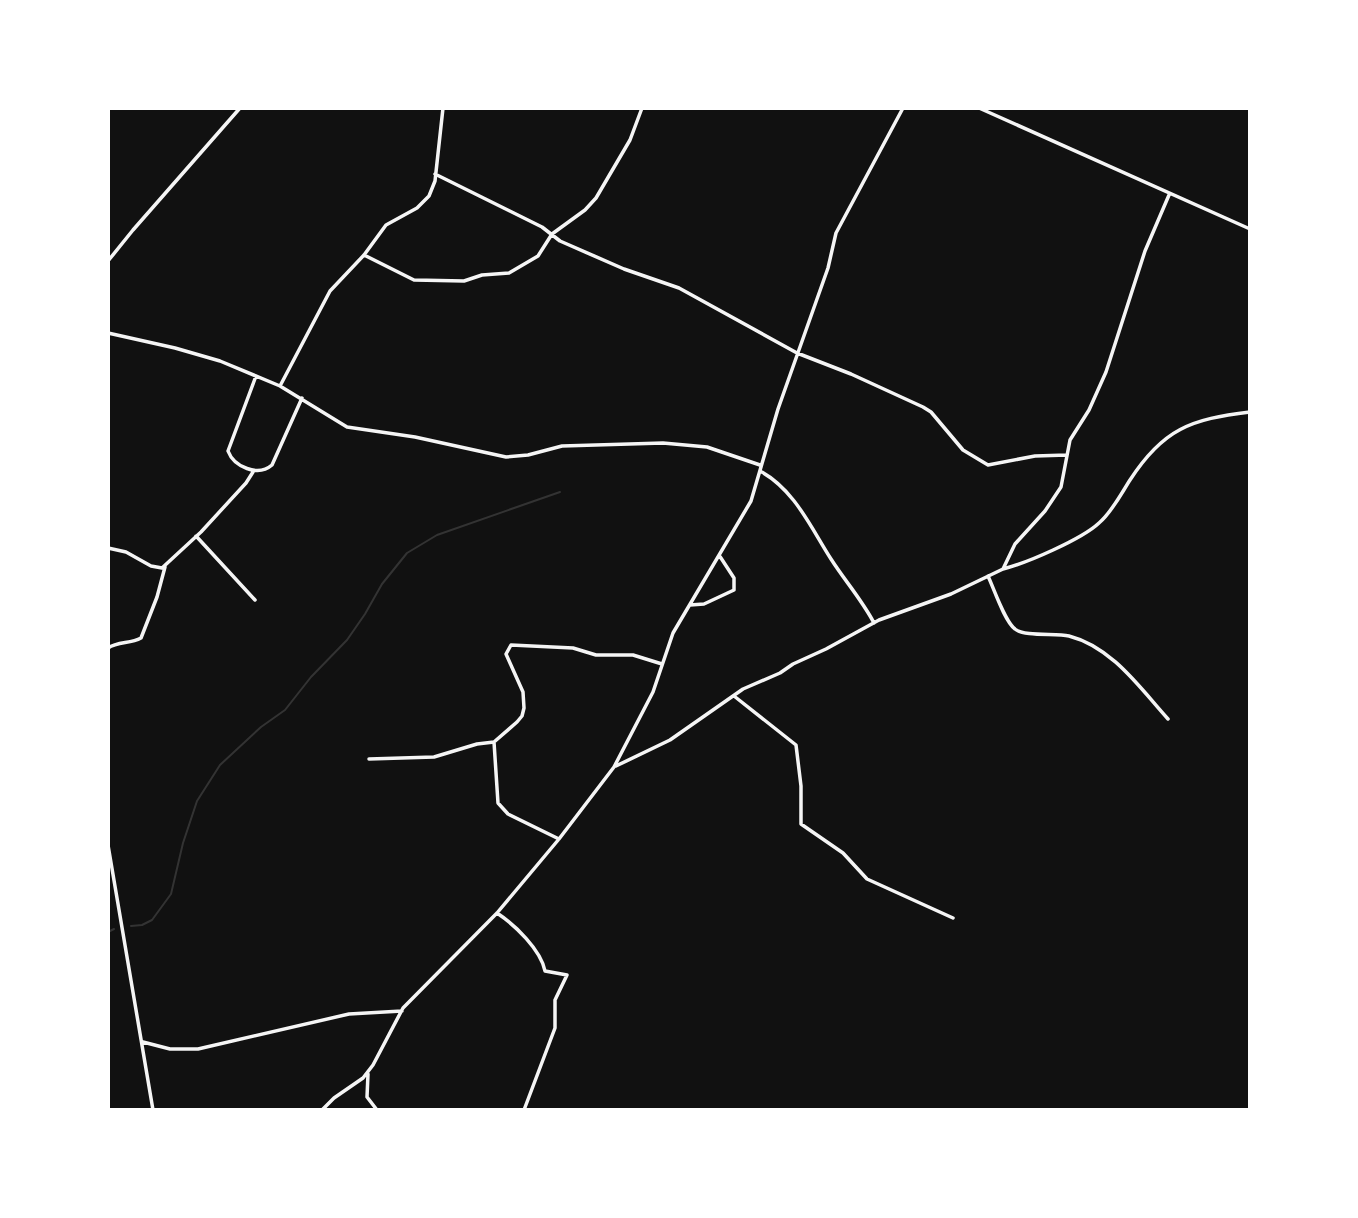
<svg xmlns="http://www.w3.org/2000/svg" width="1358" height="1218" font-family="'Source Serif 4',serif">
  <rect width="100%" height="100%" fill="#111"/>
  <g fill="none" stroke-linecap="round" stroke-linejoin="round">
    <path stroke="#333" stroke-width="2" d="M131,926L142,925L152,920L171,894L183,843L197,801L220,765L261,727L285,710L311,677L347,640L365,614L382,584L407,553L437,535L560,492
      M108,932L114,929"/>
    <path stroke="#f5f5f5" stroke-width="3.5" d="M979,108L1250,229
      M435,174L542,227L560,241L624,269L679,288L797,353L851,374L923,407L931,412L963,450L988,465L1035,456L1067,455
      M364,255L414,280L464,281L482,275L509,273L538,256L552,234L585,210L596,198L630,140L642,108
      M108,261L133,230L240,108
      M108,333L175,348L220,361L280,386L347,427L415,437L506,457L528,455L562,446L663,443L707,447L760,465
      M256,376L228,451C234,467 258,477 272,465L302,398
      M280,386L330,291L364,255L386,225L417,208L429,196L435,181L443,108
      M760,471C795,490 811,528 831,559C845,581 862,600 874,623
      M196,536L255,600
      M108,548L126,552L151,566L162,568L201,532L246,483L253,472
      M1003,569C1027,563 1082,539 1099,523C1112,512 1121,494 1130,480C1163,429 1191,419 1250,412
      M988,576C994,589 1005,622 1015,629C1025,637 1055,633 1069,636C1112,647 1140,688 1168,719
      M690,605L704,604L734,590V578L719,555
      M108,648C118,641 130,644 141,638L157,597L165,567
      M734,696L796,745L801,786V824L843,853L867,879L953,918
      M494,742L498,803L508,814L559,839
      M369,759L434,757L477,744L494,742L517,722L522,716L524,708L523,692L506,654L511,645L573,648L596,655H633L662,664
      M616,766L670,740L743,689L780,673L793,664L826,649L879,620L951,594L1003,569L1015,544L1045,511L1061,487L1070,440L1089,410L1106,372L1145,251L1169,195
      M108,845L153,1110
      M497,913C515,925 541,950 545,971L567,975L555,1000V1028L524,1110
      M143,1042L170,1049H198L349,1014L402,1011
      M368,1074L367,1097L377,1110
      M322,1110L334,1098L363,1078L373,1065L403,1008L497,913L559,839L614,767L653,692L673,633L751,501L778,409L828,268L836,233L903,108"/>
  </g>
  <rect width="1358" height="1218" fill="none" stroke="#ffffff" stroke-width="220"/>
</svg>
